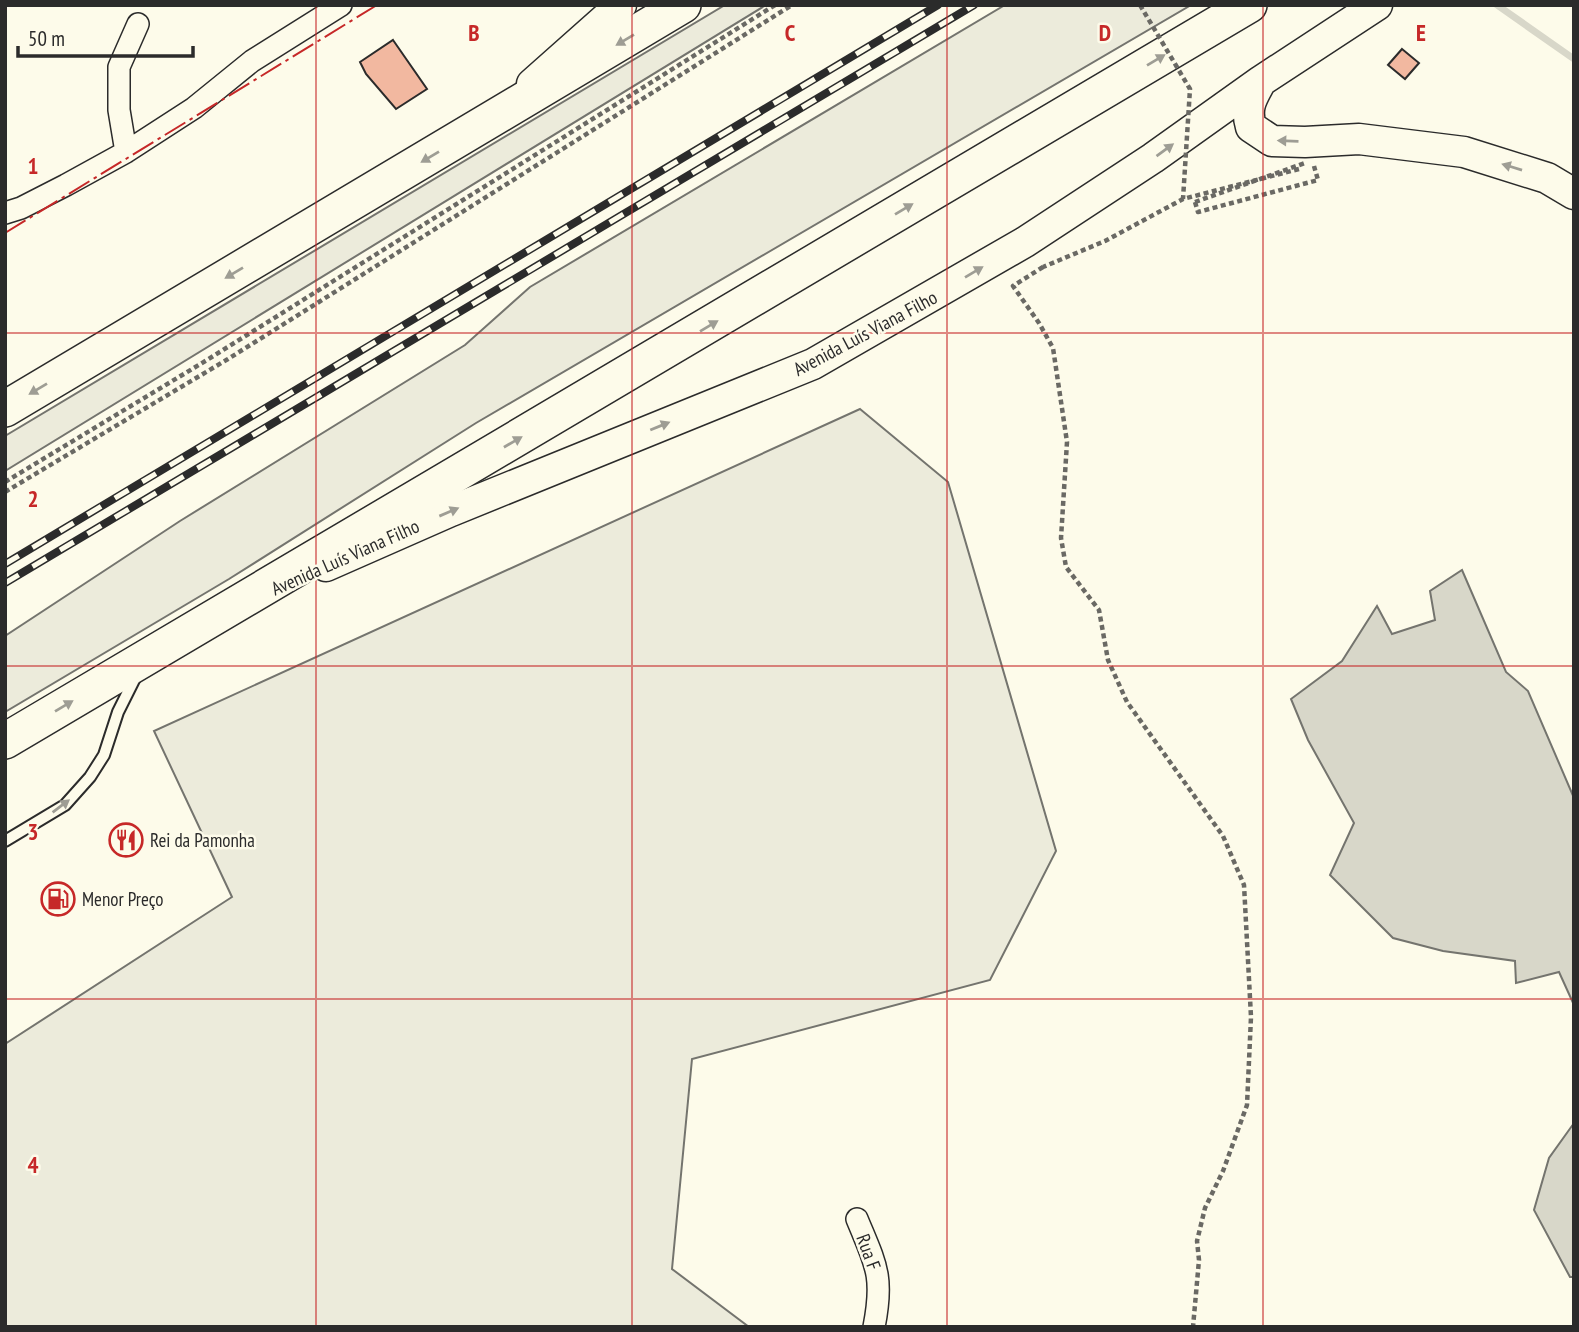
<svg xmlns="http://www.w3.org/2000/svg" width="1579" height="1332" font-family="'PT Sans Narrow',sans-serif">
  <rect width="100%" height="100%" fill="#fdfbea"/>
  <path fill="#ecebdb" stroke="#74746e" stroke-width="2" d="M725,5H766L5,471V436Z
    M1005,5H1191L476,423L229,579L5,712V636L180,521L465,345L530,287Z
    M860,409L948,482L1056,851L990,980L692,1059L672,1269L749,1327H5V1044L232,897L154,731Z"/>
  <path fill="#d8d7c9" stroke="#74746e" stroke-width="2" d="M1462,570L1506,672L1528,691L1574,798V1005L1559,972L1516,983L1515,961L1443,951L1393,938L1330,875L1354,823L1308,740L1291,699L1342,661L1377,606L1392,634L1435,620L1430,591Z
    M1574,1123V1277H1570L1534,1210L1549,1158Z"/>
  <g fill="none" stroke-linecap="round" stroke-linejoin="round">
    <path stroke="#d8d7c9" stroke-width="7" d="M1497,5L1574,59"/>
  </g>
  <path fill="#f2b8a0" stroke="#2b2b2b" stroke-width="2" d="M393,40L427,89L396,109L366,74L360,62Z
    M1402,49L1419,63L1405,79L1388,65Z"/>
  <g fill="none" stroke-linecap="round" stroke-linejoin="round">
    <defs>
      <path id="service" d="M5,841L65,805L90,777L104,755L118,712L137,674"/>
      <path id="minor" d="M126,152L119,110V67L138,24
        M5,213L21,208L66,185L126,152L194,108L252,61L341,5
        M857,1219C876,1265 884,1276 874,1327"/>
      <path id="secondary" d="M1261,81C1252,98 1245,107 1251,127L1272,141L1305,142L1359,139L1464,152L1547,178L1574,194
        M532,84L621,5
        M326,566L451,511L813,364L1025,242L1153,158L1261,81L1377,5"/>
      <path id="trunk" d="M5,409L683,5
        M5,741L1249,5"/>
    </defs>
    <use href="#service" stroke="#2b2b2b" stroke-width="14"/>
    <use href="#minor" stroke="#2b2b2b" stroke-width="24"/>
    <use href="#secondary" stroke="#2b2b2b" stroke-width="33"/>
    <use href="#trunk" stroke="#2b2b2b" stroke-width="38"/>
    <path stroke="#6a6964" stroke-width="4.5" stroke-dasharray="5 3.5" stroke-linecap="butt" d="M1195,202L1198,212L1318,180L1314,166
      M1042,266L1043,267L1105,241L1183,199L1299,169
      M1043,267L1013,286L1039,323L1053,348L1067,442L1061,538L1066,567L1099,610L1108,660L1127,702L1223,836L1244,885L1251,1017L1247,1105L1223,1171L1205,1208L1197,1241L1199,1260L1193,1327
      M5,482L207,360L775,5
      M5,492L228,359L792,5"/>
    <use href="#service" stroke="#fdfbea" stroke-width="10"/>
    <use href="#minor" stroke="#fdfbea" stroke-width="21"/>
    <use href="#secondary" stroke="#fdfbea" stroke-width="30"/>
    <use href="#trunk" stroke="#fdfbea" stroke-width="35"/>
    <defs>
      <path id="rail" d="M5,564L938,5
        M5,583L974,5"/>
    </defs>
    <use href="#rail" stroke="#2b2b2b" stroke-width="8"/>
    <use href="#rail" stroke="#fdfbea" stroke-width="5" stroke-dasharray="16" stroke-linecap="butt"/>
    <path stroke="#6a6964" stroke-width="4.5" stroke-dasharray="5 3.5" stroke-linecap="butt" d="M1140,5L1190,89L1183,199
      M1195,202L1305,163"/>
    <path stroke="#c62828" stroke-width="2" stroke-dasharray="24 5 3.5 5" stroke-linecap="butt" d="M5,233L377,5"/>
  </g>
  <defs><path id="oneway-solid" d="M-6-.8H1V-3.2L6.5 0L1 3.2V.8H-6Z" transform="scale(1.75)"/></defs>
  <g fill="#9e9d94">
    <use href="#oneway-solid" transform="translate(625 40) rotate(149)"/>
    <use href="#oneway-solid" transform="translate(1156 60) rotate(-31)"/>
    <use href="#oneway-solid" transform="translate(1288 141) rotate(-178)"/>
    <use href="#oneway-solid" transform="translate(1165 150) rotate(-36)"/>
    <use href="#oneway-solid" transform="translate(430 157) rotate(149)"/>
    <use href="#oneway-solid" transform="translate(1512 167) rotate(-163)"/>
    <use href="#oneway-solid" transform="translate(904 209) rotate(-31)"/>
    <use href="#oneway-solid" transform="translate(974 272) rotate(-31)"/>
    <use href="#oneway-solid" transform="translate(234 273) rotate(149)"/>
    <use href="#oneway-solid" transform="translate(709 326) rotate(-31)"/>
    <use href="#oneway-solid" transform="translate(38 389) rotate(149)"/>
    <use href="#oneway-solid" transform="translate(660 426) rotate(-22)"/>
    <use href="#oneway-solid" transform="translate(513 442) rotate(-30)"/>
    <use href="#oneway-solid" transform="translate(449 512) rotate(-23)"/>
    <use href="#oneway-solid" transform="translate(64 706) rotate(-31)"/>
    <use href="#oneway-solid" transform="translate(61 806) rotate(-37)"/>
  </g>
  <path fill="none" stroke="#c62828" stroke-width="2" stroke-opacity="0.55" d="M316,5V1327M632,5V1327M947,5V1327M1263,5V1327M5,333H1574M5,666H1574M5,999H1574"/>
  <defs>
    <symbol id="restaurant-ring" viewBox="-11 -11 22 22"><circle r="9.5" fill="#fdfbea" stroke="#c62828" stroke-width="1.5"/><path d="M-5-6h1v4h1v-4h1v4h1v-4h1v5L-1.5 .5V6h-2V.5L-5-1ZM5-6V6H3V1.5H1.5Q1.5-4 5-6Z" fill="#c62828"/></symbol>
    <symbol id="fuel-ring" viewBox="-11 -11 22 22"><circle r="9.5" fill="#fdfbea" stroke="#c62828" stroke-width="1.5"/><path d="M-5.5-6h7V0h2V4h1.3V-2.5L3-4.5l.8-.8L6-3V5H2.5V1h-1V6h-7ZM-4.2-4.7v3.2H.2V-4.7Z" fill="#c62828"/></symbol>
  </defs>
  <g fill-rule="evenodd">
    <use href="#restaurant-ring" x="107" y="821" width="38" height="38"/>
    <use href="#fuel-ring" x="39" y="880" width="38" height="38"/>
  </g>
  <g text-anchor="middle" stroke-width="5" stroke-linejoin="round" paint-order="stroke">
    <g font-size="19" fill="#2b2b2b" stroke="#fdfbea">
      <text transform="translate(865 333) rotate(-28)" y="7">Avenida Luís Viana Filho</text>
      <text transform="translate(345 557) rotate(-24)" y="7">Avenida Luís Viana Filho</text>
      <text transform="translate(869 1252) rotate(70)" y="7">Rua F</text>
    </g>
    <g font-size="19" fill="#2b2b2b" stroke="#fdfbea" text-anchor="start">
      <text x="150" y="847">Rei da Pamonha</text>
      <text x="82" y="906">Menor Preço</text>
    </g>
  </g>
  <g font-size="23" text-anchor="middle" font-weight="bold" fill="#c62828" stroke="#fdfbea" stroke-width="5" stroke-linejoin="round" paint-order="stroke">
    <text x="474" y="41">B</text>
    <text x="790" y="41">C</text>
    <text x="1105" y="41">D</text>
    <text x="1421" y="41">E</text>
    <text x="33" y="174">1</text>
    <text x="33" y="507">2</text>
    <text x="33" y="840">3</text>
    <text x="33" y="1173">4</text>
  </g>
  <rect width="1579" height="1332" fill="none" stroke="#2b2b2b" stroke-width="14"/>
  <path d="M18 46v10h175v-10" fill="none" stroke="#2b2b2b" stroke-width="3.5"/>
  <text x="28" y="46" font-size="21" fill="#2b2b2b" stroke="#fdfbea" stroke-width="5" paint-order="stroke">50 m</text>
</svg>
